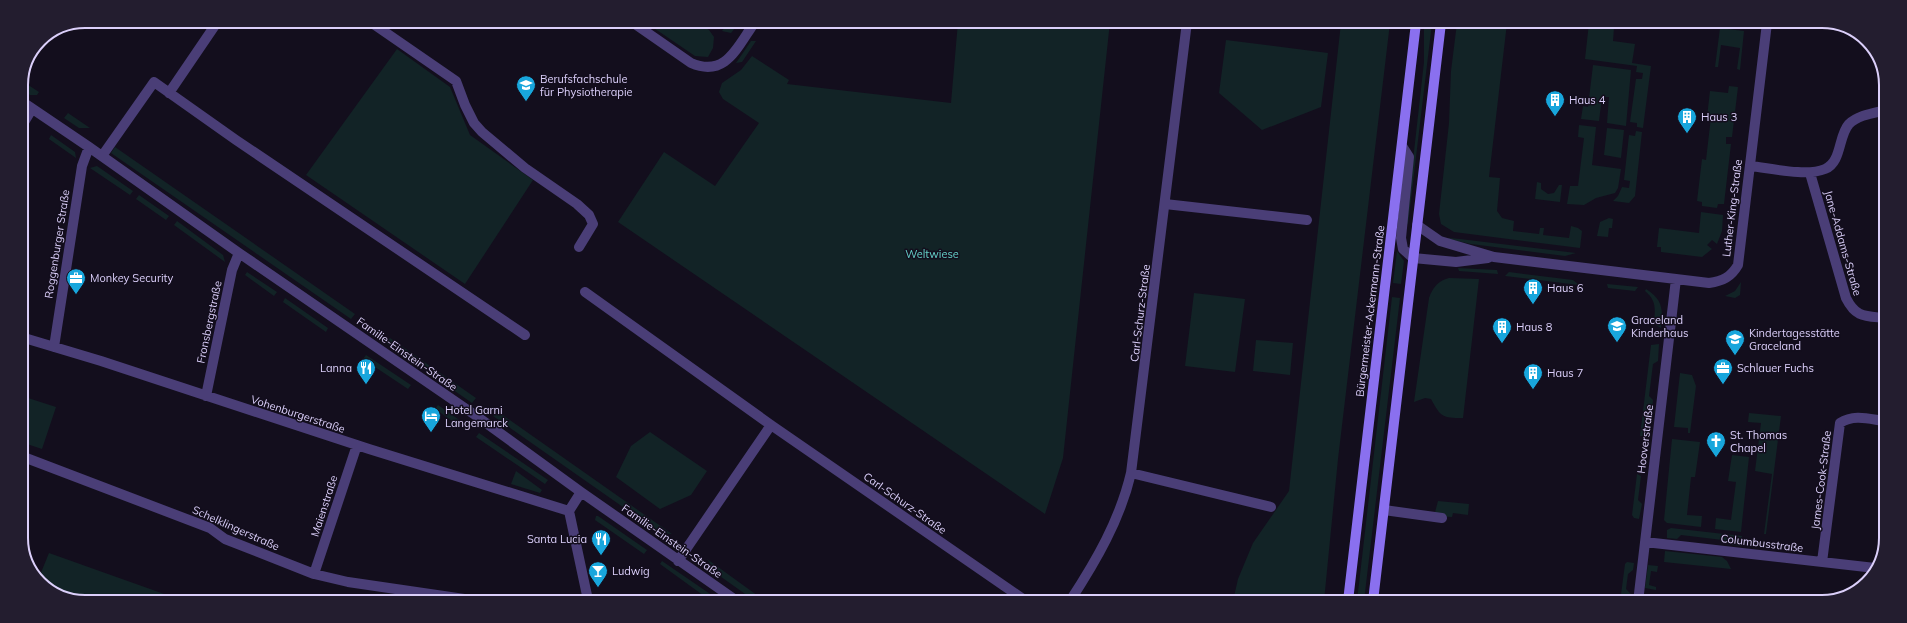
<svg xmlns="http://www.w3.org/2000/svg" width="1907" height="623" font-family="Mulish,sans-serif">
  <rect width="100%" height="100%" fill="#130e1d"/>
  <path fill="#122326" d="M645,22H697L709,30L714,37L713,48L708,57L695,56Z
    M729,22H740L731,33L722,31Z
    M958,22H1110L1063,458L1045,514L618,222L664,152L715,186L759,123L723,99L719,92L722,83L741,70L752,56L789,80L787,84L951,103Z
    M1341,23H1390L1338,459L1324,601H1233L1238,579L1253,543L1289,491Z
    M1424,23H1432L1408,224L1406,223L1424,62Z
    M1457,23H1507L1489,177L1500,178L1497,211L1502,218L1514,221L1513,231L1539,234L1540,228H1544L1543,235L1569,238L1571,226L1578,228L1582,231L1580,248L1454,232L1441,224L1439,214L1449,123L1451,71Z
    M1589,23H1624L1623,29L1614,28L1613,41L1635,44L1632,63L1651,66L1643,128L1637,127V123L1630,122L1636,79H1642L1643,73L1636,72L1637,66L1585,59Z
    M1720,28L1744,31L1740,70L1737,69L1740,48L1721,45L1718,67H1715Z
    M1226,40L1328,53L1321,107L1262,130L1219,93Z
    M751,41H756L742,62L736,63Z
    M397,49L450,87L470,135L533,180L465,284L306,175Z
    M1593,65L1631,70L1626,126L1607,123L1609,97H1602L1599,121L1581,119L1583,106L1588,107Z
    M22,81L39,92L37,95H30L21,88Z
    M1729,86L1738,87L1732,137H1726V144H1731L1724,204H1718L1717,208L1702,206V202L1697,201L1702,159L1706,160L1711,117H1707L1710,91L1728,93Z
    M68,113L90,128H79L64,118Z
    M1579,125L1596,127L1592,165L1621,169L1618,188L1615,193L1596,198L1584,205L1567,204L1570,186H1578L1584,138L1578,137Z
    M1607,128L1624,130L1621,158L1604,155Z
    M1636,131L1642,132L1635,196L1629,203L1613,201L1618,196L1622,187L1629,188L1630,181L1624,180L1629,135L1635,136Z
    M51,135L75,152L76,158L49,139Z
    M115,147L355,314L351,319L111,153Z
    M97,166L133,191L130,195L90,168Z
    M1537,182L1541,183V189L1548,194L1554,193L1559,185H1562L1560,202L1535,199Z
    M139,195L169,216L166,220L136,199Z
    M1701,212L1723,215L1722,231L1717,244L1712,240L1707,245L1712,249L1702,257L1661,252V247H1657L1659,228L1699,233Z
    M1609,218L1613,219L1612,228H1609L1608,237L1597,236L1600,222Z
    M177,221L223,255L225,262L174,225Z
    M1449,238L1460,239L1576,253L1565,256L1471,244L1448,239Z
    M1397,251L1404,261L1401,284L1393,283Z
    M1458,268L1497,270L1498,274L1459,271Z
    M247,272L277,292L274,296L245,275Z
    M1509,272L1573,280L1579,285L1505,276Z
    M1449,278L1479,279L1463,418C1442,418 1441,417 1431,399L1425,398L1414,402L1429,298C1433,287 1438,281 1449,278Z
    M1741,282L1740,295L1735,298L1725,296L1735,291Z
    M1607,284L1638,287L1635,291L1608,288Z
    M1646,289C1663,300 1663,309 1661,328L1654,324C1655,309 1657,301 1645,291Z
    M1194,293L1245,299L1235,372L1185,366Z
    M1392,297L1400,298L1364,601H1357Z
    M285,298L328,328L326,332L283,302Z
    M390,338L476,398L472,403L386,343Z
    M1256,340L1293,343L1290,375L1253,371Z
    M1659,344L1658,361L1653,364L1649,396L1653,400L1651,419L1646,424L1645,436H1640L1651,345Z
    M366,355L411,385L408,389L363,359Z
    M1680,373L1692,375L1696,386L1690,433H1688V428L1674,427Z
    M28,398L56,407L42,449L21,442V419Z
    M438,405L468,426L465,430L435,409Z
    M497,411L672,534L660,533L493,416Z
    M1749,413L1781,416L1766,534H1764L1772,474L1755,471L1761,423L1748,422Z
    M650,432L707,471L691,495L660,509L616,477L631,446Z
    M479,433L548,480L545,484L476,437Z
    M1672,439L1700,442L1695,477H1691L1687,515L1702,516L1701,527L1667,523L1664,520Z
    M1732,455L1749,457L1741,532L1715,529L1716,518L1731,520L1736,482L1728,481Z
    M516,471L542,490L540,493L511,484Z
    M1637,474L1641,476L1638,500L1642,504L1639,519L1634,518L1632,515Z
    M1438,501L1469,504L1468,515L1453,513L1452,517L1434,516Z
    M596,516H598L647,550L644,554L595,520Z
    M1671,528L1742,536L1741,546L1732,545L1731,541L1681,535L1677,539L1667,538V530Z
    M1665,551L1722,557L1727,561L1731,569L1664,562Z
    M49,553L181,600H68L38,580Z
    M707,559L765,601H755L717,574Z
    M662,561L719,600L718,601H711L660,564Z
    M1627,562L1634,563L1633,570L1628,574L1626,589L1631,594L1630,598L1626,602H1620L1625,564Z
    M1648,565L1658,566L1657,572L1651,571L1649,585L1656,587V590L1645,588Z"/>
  <g fill="none" stroke-linecap="round" stroke-linejoin="round">
    <path stroke="#4a3e77" stroke-width="10" d="M369,21L456,81L465,105L474,123L482,132L525,168L577,204L589,215L593,224L579,247
      M632,22L691,63C726,78 737,47 755,22
      M169,93L218,21
      M21,101L89,147L239,253L475,415L581,492L737,601
      M21,133L23,124L32,109
      M1402,146L1409,157L1401,238L1403,249L1413,258L1456,262L1488,258
      M102,156L154,82L236,140L525,335
      M1750,166C1770,168 1806,177 1825,169C1842,162 1838,136 1849,124C1858,115 1874,113 1886,110
      M1810,173L1846,298C1856,318 1865,316 1885,318
      M1165,204L1307,220
      M1417,225L1440,241L1494,257L1709,283C1723,281 1731,277 1738,265L1767,23
      M585,292L771,425L1026,601
      M21,337L101,361L369,449L569,511
      M54,347L82,166L89,147
      M206,396L232,270L239,253
      M21,456L210,528L225,539L314,574L348,582L471,600
      M1131,473L1271,507
      M581,492L569,511L588,600
      M1384,510L1442,518
      M1645,542L1875,568
      M678,561L771,425
      M1822,562L1840,423C1854,414 1869,419 1884,421
      M314,574L357,445
      M1070,601C1096,561 1120,520 1131,473L1187,22
      M1638,602L1676,279"/>
    <path stroke="#8a70ef" stroke-width="10" d="M1348,601L1416,23
      M1373,601L1441,23"/>
  </g>
  <defs>
    <symbol id="school-pin" viewBox="-11 -11 22 30"><path d="M0 17L-7.5 6A9.5 9.5 0 1 1 7.5 6Z" fill="#18a6dc" stroke="#130e1d"/><path d="M0-5L7-2L0 1L-7-2ZM-4 1L0 2.5L4 1V4Q0 6-4 4Z" fill="#fff"/></symbol>
    <symbol id="building-pin" viewBox="-11 -11 22 30"><path d="M0 17L-7.5 6A9.5 9.5 0 1 1 7.5 6Z" fill="#18a6dc" stroke="#130e1d"/><path d="M-4-6H4V6H1V3H-1V6H-4ZM-2.5-4.3h1.7v1.8h-1.7ZM.8-4.3h1.7v1.8H.8ZM-2.5-1h1.7V.8h-1.7ZM.8-1h1.7V.8H.8Z" fill="#fff"/></symbol>
    <symbol id="office-pin" viewBox="-11 -11 22 30"><path d="M0 17L-7.5 6A9.5 9.5 0 1 1 7.5 6Z" fill="#18a6dc" stroke="#130e1d"/><path d="M-6-3h4V-5.5h4V-3h4V5H-6ZM-1-4.5V-3h2v-1.5ZM-6 0V1H6V0Z" fill="#fff"/></symbol>
    <symbol id="restaurant-pin" viewBox="-11 -11 22 30"><path d="M0 17L-7.5 6A9.5 9.5 0 1 1 7.5 6Z" fill="#18a6dc" stroke="#130e1d"/><path d="M-5-6h1v4h1v-4h1v4h1v-4h1v5L-1.5 .5V6h-2V.5L-5-1ZM5-6V6H3V1.5H1.5Q1.5-4 5-6Z" fill="#fff"/></symbol>
    <symbol id="hotel-pin" viewBox="-11 -11 22 30"><path d="M0 17L-7.5 6A9.5 9.5 0 1 1 7.5 6Z" fill="#18a6dc" stroke="#130e1d"/><path d="M-6-4.5h1.5V1H6V5H4.5V3h-9V5H-6ZM-4 0a1.8 1.8 0 1 1 3.6 0ZM.5 0V-2.5h3Q6-2.5 6 0Z" fill="#fff"/></symbol>
    <symbol id="church-pin" viewBox="-11 -11 22 30"><path d="M0 17L-7.5 6A9.5 9.5 0 1 1 7.5 6Z" fill="#18a6dc" stroke="#130e1d"/><path d="M-1.2-6h2.4v3.5h3.3v2.4h-3.3V6h-2.4V-.1h-3.3v-2.4h3.3Z" fill="#fff"/></symbol>
    <symbol id="bar-pin" viewBox="-11 -11 22 30"><path d="M0 17L-7.5 6A9.5 9.5 0 1 1 7.5 6Z" fill="#18a6dc" stroke="#130e1d"/><path d="M-6-5H6L.8 .8V4.5H3.5V6h-7V4.5H-.8V.8Z" fill="#fff"/></symbol>
  </defs>
  <g fill-rule="evenodd">
    <use href="#school-pin" x="515" y="74" width="22" height="30"/>
    <use href="#building-pin" x="1544" y="89" width="22" height="30"/>
    <use href="#building-pin" x="1676" y="106" width="22" height="30"/>
    <use href="#office-pin" x="65" y="267" width="22" height="30"/>
    <use href="#building-pin" x="1522" y="277" width="22" height="30"/>
    <use href="#school-pin" x="1606" y="315" width="22" height="30"/>
    <use href="#building-pin" x="1491" y="316" width="22" height="30"/>
    <use href="#school-pin" x="1724" y="328" width="22" height="30"/>
    <use href="#restaurant-pin" x="355" y="357" width="22" height="30"/>
    <use href="#office-pin" x="1712" y="357" width="22" height="30"/>
    <use href="#building-pin" x="1522" y="362" width="22" height="30"/>
    <use href="#hotel-pin" x="420" y="405" width="22" height="30"/>
    <use href="#church-pin" x="1705" y="430" width="22" height="30"/>
    <use href="#restaurant-pin" x="590" y="528" width="22" height="30"/>
    <use href="#bar-pin" x="587" y="560" width="22" height="30"/>
  </g>
  <g text-anchor="middle" stroke-width="3" stroke-linejoin="round" paint-order="stroke">
    <g font-size="11" fill="#dbcffa" stroke="#130e1d" text-anchor="start">
      <text x="540" y="83">Berufsfachschule<tspan x="540" dy="13">für Physiotherapie</tspan></text>
      <text x="1569" y="104">Haus 4</text>
      <text x="1701" y="121">Haus 3</text>
      <text x="90" y="282">Monkey Security</text>
      <text x="1547" y="292">Haus 6</text>
      <text x="1631" y="324">Graceland<tspan x="1631" dy="13">Kinderhaus</tspan></text>
      <text x="1516" y="331">Haus 8</text>
      <text x="1749" y="337">Kindertagesstätte<tspan x="1749" dy="13">Graceland</tspan></text>
      <text x="352" y="372" text-anchor="end">Lanna</text>
      <text x="1737" y="372">Schlauer Fuchs</text>
      <text x="1547" y="377">Haus 7</text>
      <text x="445" y="414">Hotel Garni<tspan x="445" dy="13">Langemarck</tspan></text>
      <text x="1730" y="439">St. Thomas<tspan x="1730" dy="13">Chapel</tspan></text>
      <text x="587" y="543" text-anchor="end">Santa Lucia</text>
      <text x="612" y="575">Ludwig</text>
    </g>
    <g font-size="11" fill="#dbcffa" stroke="#130e1d">
      <text transform="translate(1732 208) rotate(-83)" y="4">Luther-King-Straße</text>
      <text transform="translate(1843 243) rotate(74)" y="4">Jane-Addams-Straße</text>
      <text transform="translate(57 244) rotate(-81)" y="4">Roggenburger Straße</text>
      <text transform="translate(1370 311) rotate(-83)" y="4">Bürgermeister-Ackermann-Straße</text>
      <text transform="translate(1140 313) rotate(-83)" y="4">Carl-Schurz-Straße</text>
      <text transform="translate(209 322) rotate(-78)" y="4">Fronsbergstraße</text>
      <text transform="translate(407 354) rotate(35)" y="4">Familie-Einstein-Straße</text>
      <text transform="translate(298 414) rotate(18)" y="4">Vohenburgerstraße</text>
      <text transform="translate(1645 439) rotate(-83)" y="4">Hooverstraße</text>
      <text transform="translate(1821 480) rotate(-83)" y="4">James-Cook-Straße</text>
      <text transform="translate(905 503) rotate(35)" y="4">Carl-Schurz-Straße</text>
      <text transform="translate(324 506) rotate(-72)" y="4">Maienstraße</text>
      <text transform="translate(236 528) rotate(24)" y="4">Schelklingerstraße</text>
      <text transform="translate(672 541) rotate(35)" y="4">Familie-Einstein-Straße</text>
      <text transform="translate(1762 543) rotate(7)" y="4">Columbusstraße</text>
    </g>
    <g font-size="11" fill="#64d1c9" stroke="#130e1d">
      <text x="932" y="258">Weltwiese</text>
    </g>
  </g>
  <path d="M0 0H1907V623H0ZM85 28H1822A57 57 0 0 1 1879 85V538A57 57 0 0 1 1822 595H85A57 57 0 0 1 28 538V85A57 57 0 0 1 85 28Z" fill="#231d2f" fill-rule="evenodd"/>
  <path fill="none" stroke="#dbcffa" stroke-width="2" d="M85 28H1822A57 57 0 0 1 1879 85V538A57 57 0 0 1 1822 595H85A57 57 0 0 1 28 538V85A57 57 0 0 1 85 28Z"/>
</svg>
